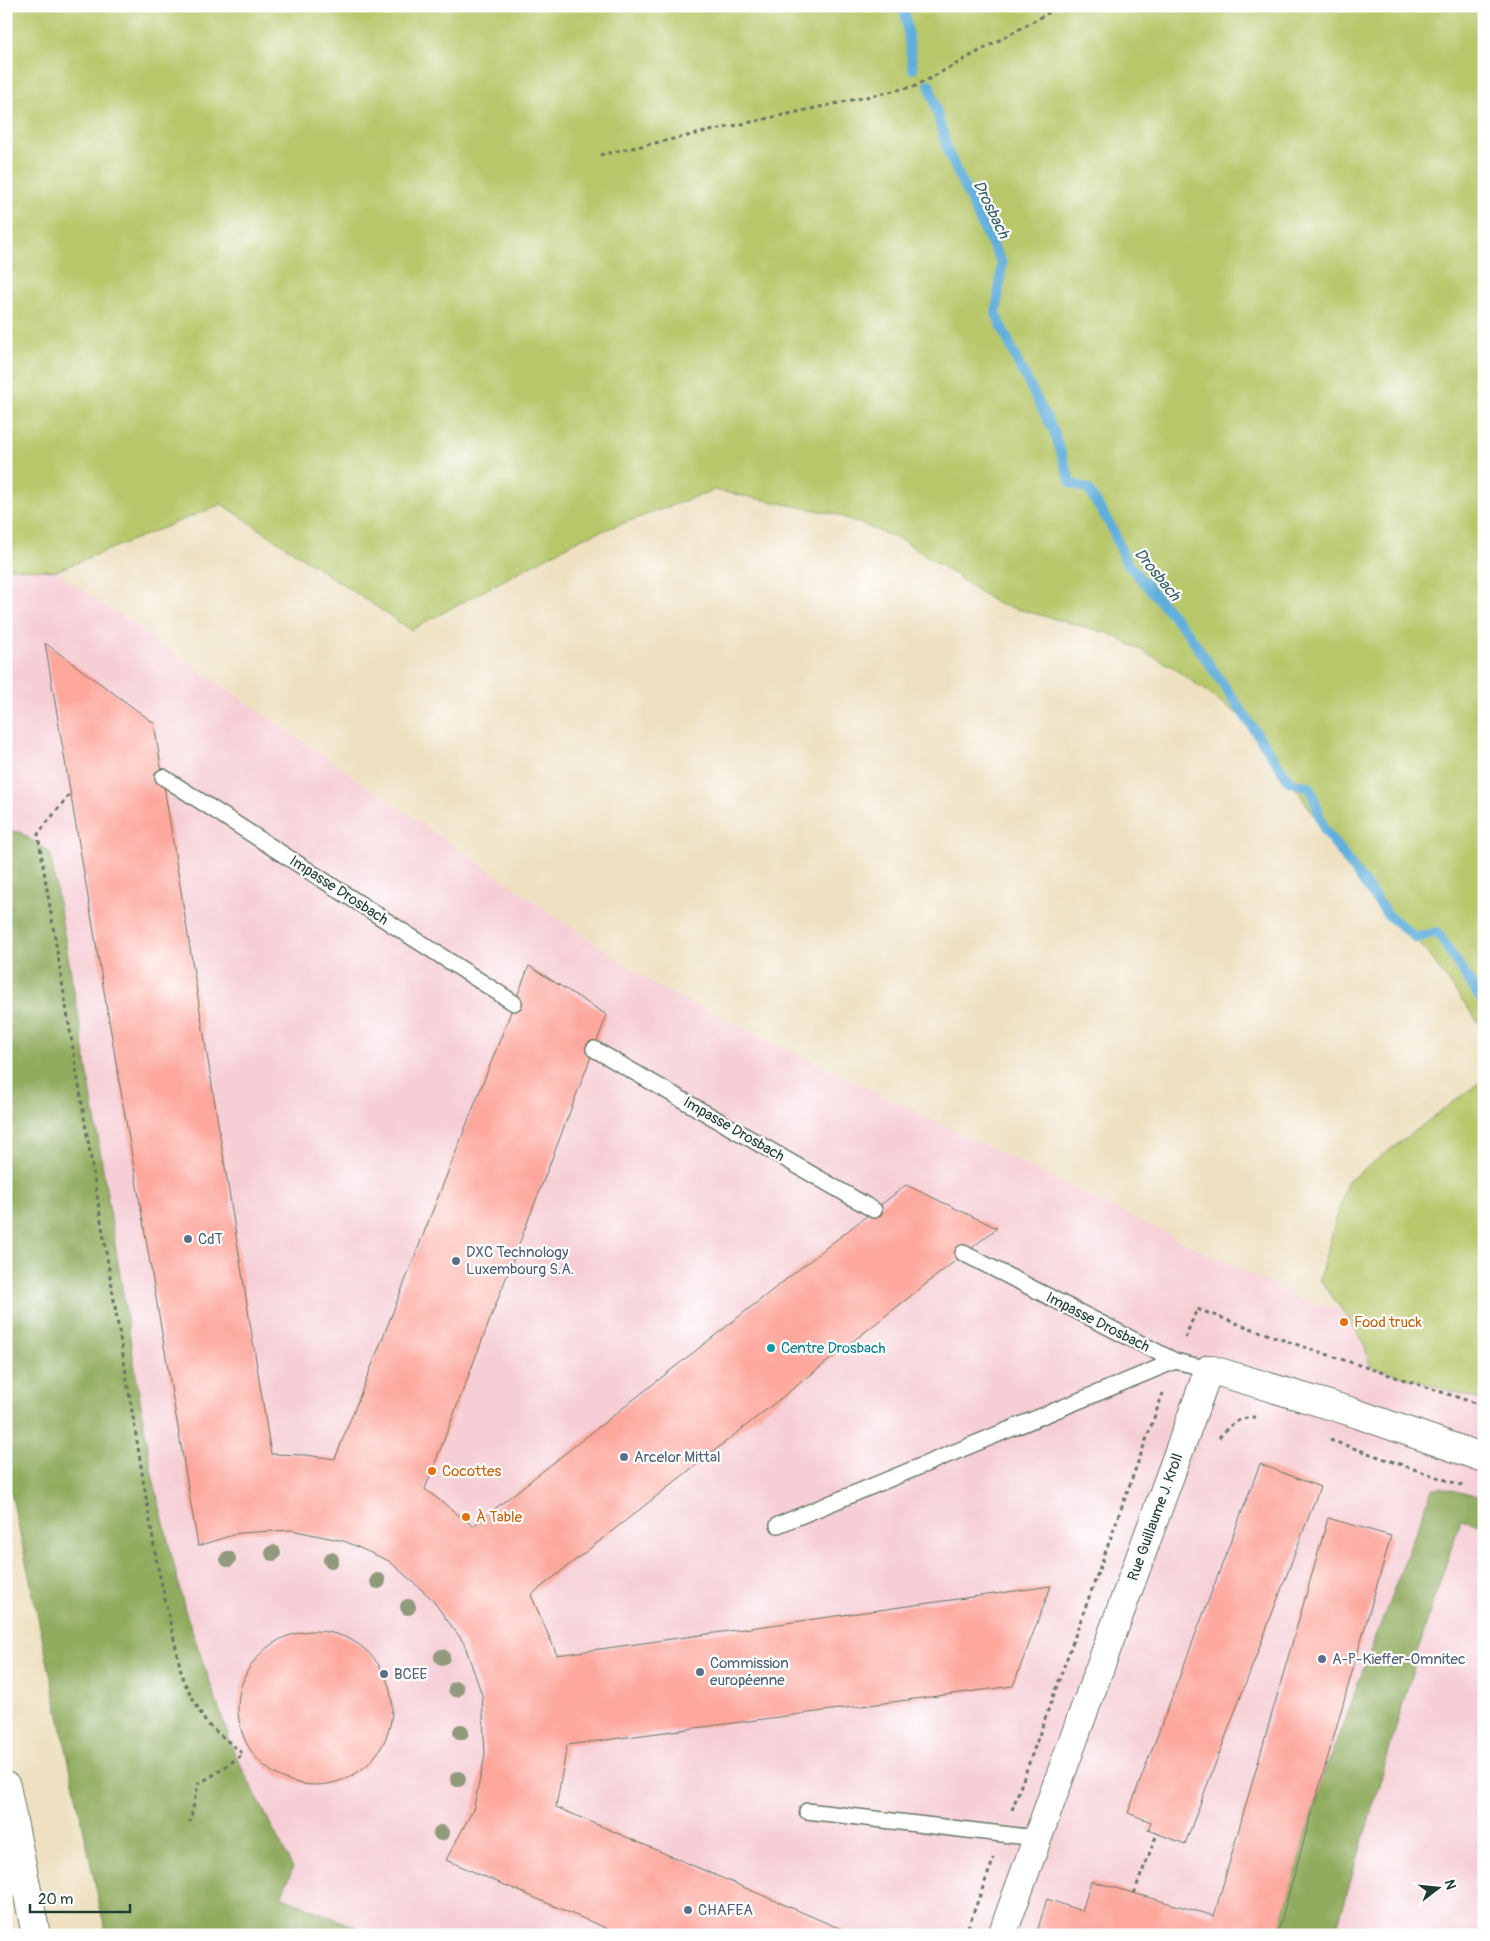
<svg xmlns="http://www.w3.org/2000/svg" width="1490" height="1941" font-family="Pangolin,sans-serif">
  <rect width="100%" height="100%" fill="#fff"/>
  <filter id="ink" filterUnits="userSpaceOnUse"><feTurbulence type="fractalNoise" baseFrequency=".02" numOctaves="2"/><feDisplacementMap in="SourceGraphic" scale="10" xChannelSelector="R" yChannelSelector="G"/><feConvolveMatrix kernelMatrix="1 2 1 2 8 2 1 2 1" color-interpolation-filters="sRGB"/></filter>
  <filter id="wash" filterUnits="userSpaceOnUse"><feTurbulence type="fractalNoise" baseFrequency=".0096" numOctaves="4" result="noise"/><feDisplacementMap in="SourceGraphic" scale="20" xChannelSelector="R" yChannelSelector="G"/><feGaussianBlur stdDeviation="1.12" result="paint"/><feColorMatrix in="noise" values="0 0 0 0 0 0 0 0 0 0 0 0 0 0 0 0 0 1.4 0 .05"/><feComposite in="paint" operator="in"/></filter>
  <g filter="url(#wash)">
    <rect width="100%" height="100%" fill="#eee0c0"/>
    <path fill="#f6cfd6" d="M6,568L56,571L657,986L1312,1304L1484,1326V1935H174L6,1288Z"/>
    <path fill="#b7c76a" stroke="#6b824f" d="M6,6H1484V1030L1416,938L1387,914L1324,829L1250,723L1171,666L1108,633L998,604L904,541L835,514L714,490L580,539L411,630L222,504L56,571L6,568Z
      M1484,1079V1401L1370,1366L1364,1344L1353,1325L1319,1279L1347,1182Z"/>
    <path fill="#91ac5e" stroke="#587449" d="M6,831L20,832L50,853L80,1025L152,1474L185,1610L234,1752L293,1868L281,1896L374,1935H106L6,1469Z
      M1439,1487L1484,1498V1526L1461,1520L1431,1608L1335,1935H1277L1321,1781L1432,1489Z"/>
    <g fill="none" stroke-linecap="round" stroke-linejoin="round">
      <path stroke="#61afdb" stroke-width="10" d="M901,6L905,13L913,69
        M929,84L948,152L985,232L1002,263L996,314L1019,365L1054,432L1071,483L1088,489L1112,528L1126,562L1188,633L1290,782L1310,787L1324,829L1387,914L1416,938L1437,932L1484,1004"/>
    </g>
    <g id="blocks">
      <path fill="#fda79d" d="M45,643L154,723L271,1454L306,1455L335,1459L529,966L607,1015L425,1489L473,1526L906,1185L997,1228L531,1595L557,1655L1051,1586L1013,1686L567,1745L556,1807L855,1935H622L446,1860L473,1810L485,1756L482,1695L464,1643L431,1598L389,1561L344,1541L291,1530L239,1533L198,1546Z
        M1260,1464L1320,1487L1185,1844L1148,1830L1151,1822L1128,1813Z
        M1328,1518L1391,1536L1277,1935H1036L1047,1899L1082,1911L1091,1881L1214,1916Z
        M238 1708a77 77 0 1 1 154 0a77 77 0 1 1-154 0Z"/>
    </g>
  </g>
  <g filter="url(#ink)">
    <use href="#blocks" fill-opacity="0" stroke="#677665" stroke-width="1"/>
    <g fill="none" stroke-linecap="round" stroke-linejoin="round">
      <defs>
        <path id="service" d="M163,777L514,1003
          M594,1049L874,1210
          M963,1253L1175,1361L1209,1369
          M778,1525L1175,1361
          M807,1811L1036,1838"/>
        <path id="minor" d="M1002,1935L1209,1369L1349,1411L1484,1458"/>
        <path id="motorway" d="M6,1786L36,1935"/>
      </defs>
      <use href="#service" stroke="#677665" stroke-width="18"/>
      <use href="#minor" stroke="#677665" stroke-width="30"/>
      <use href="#motorway" stroke="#677665" stroke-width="30"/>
      <path stroke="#677665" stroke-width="3" stroke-dasharray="4 4" stroke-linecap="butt" d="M600,155L916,86L1061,6
        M69,795L38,834L156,1558L183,1680L206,1723L243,1754L215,1774L198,1784L190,1822
        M1185,1338L1197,1309L1289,1342L1484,1406
        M1219,1438C1228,1426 1239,1417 1255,1417
        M1330,1440L1463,1486
        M1012,1810L1163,1393
        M1134,1893L1157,1834
        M965,1935L994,1858"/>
      <use href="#service" stroke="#fff" stroke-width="15"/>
      <use href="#minor" stroke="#fff" stroke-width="28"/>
      <use href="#motorway" stroke="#fff" stroke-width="28"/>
    </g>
    <g fill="#919a7b">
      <circle cx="273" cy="1553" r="8"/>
      <circle cx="228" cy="1559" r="8"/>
      <circle cx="331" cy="1560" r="8"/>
      <circle cx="378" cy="1581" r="8"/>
      <circle cx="408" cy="1607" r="8"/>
      <circle cx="442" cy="1657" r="8"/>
      <circle cx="456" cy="1689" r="8"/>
      <circle cx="461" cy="1732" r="8"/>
      <circle cx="458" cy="1779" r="8"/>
      <circle cx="441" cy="1833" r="8"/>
    </g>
  </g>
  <g fill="#5c6f8a" stroke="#fff" stroke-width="2">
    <circle cx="188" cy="1239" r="5"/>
    <circle cx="456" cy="1261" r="5"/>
    <circle cx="624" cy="1457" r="5"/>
    <circle cx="1322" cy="1659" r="5"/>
    <circle cx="700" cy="1672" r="5"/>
    <circle cx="384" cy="1674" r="5"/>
    <circle cx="688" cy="1910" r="5"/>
  </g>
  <g fill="#e8710a" stroke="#fff" stroke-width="2">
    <circle cx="1344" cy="1322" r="5"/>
    <circle cx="432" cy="1471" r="5"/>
    <circle cx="466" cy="1517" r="5"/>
  </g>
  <circle fill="#0f9aa8" stroke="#fff" stroke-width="2" cx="771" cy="1348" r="5"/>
  <g text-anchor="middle" stroke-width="4.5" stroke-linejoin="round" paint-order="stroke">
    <g font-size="15" fill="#1f3d34" stroke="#fff">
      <text transform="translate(339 890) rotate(33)" y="5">Impasse Drosbach</text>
      <text transform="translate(734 1129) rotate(30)" y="5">Impasse Drosbach</text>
      <text transform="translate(1098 1322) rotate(27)" y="5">Impasse Drosbach</text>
      <text transform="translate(1155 1517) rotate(-70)" y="5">Rue Guillaume J. Kroll</text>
    </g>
    <g font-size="15" fill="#4e5e75" stroke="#fff" text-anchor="start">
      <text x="198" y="1244">CdT</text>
      <text x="466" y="1257">DXC Technology<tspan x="466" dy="17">Luxembourg S.A.</tspan></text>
      <text x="634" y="1462">Arcelor Mittal</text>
      <text x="1332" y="1664">A-P-Kieffer-Omnitec</text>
      <text x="710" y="1668">Commission<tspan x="710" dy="17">européenne</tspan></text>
      <text x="394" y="1679">BCEE</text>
      <text x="698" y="1915">CHAFEA</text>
    </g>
    <g font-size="15" fill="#c56008" stroke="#fff" text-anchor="start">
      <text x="1354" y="1327">Food truck</text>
      <text x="442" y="1476">Cocottes</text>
      <text x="476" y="1522">À Table</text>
    </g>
    <g font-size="15" fill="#0d838f" stroke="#fff" text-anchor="start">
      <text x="781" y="1353">Centre Drosbach</text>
    </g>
    <g font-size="16" font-style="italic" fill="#335f66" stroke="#fff">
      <text transform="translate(992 209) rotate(64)" y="6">Drosbach</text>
      <text transform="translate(1158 574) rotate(51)" y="6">Drosbach</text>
    </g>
  </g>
  <rect width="1490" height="1941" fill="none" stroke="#fff" stroke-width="25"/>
  <g transform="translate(1438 1888) rotate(74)" stroke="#ffffff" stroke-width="4" paint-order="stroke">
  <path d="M0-4L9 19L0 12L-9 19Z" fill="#1f3d34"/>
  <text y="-8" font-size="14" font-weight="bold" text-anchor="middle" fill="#1f3d34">N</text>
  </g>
  <path d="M30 1904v8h100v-8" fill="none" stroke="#1f3d34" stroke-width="2.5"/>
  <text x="38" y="1904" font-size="15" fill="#1f3d34" stroke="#ffffff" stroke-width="4" paint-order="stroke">20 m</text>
</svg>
